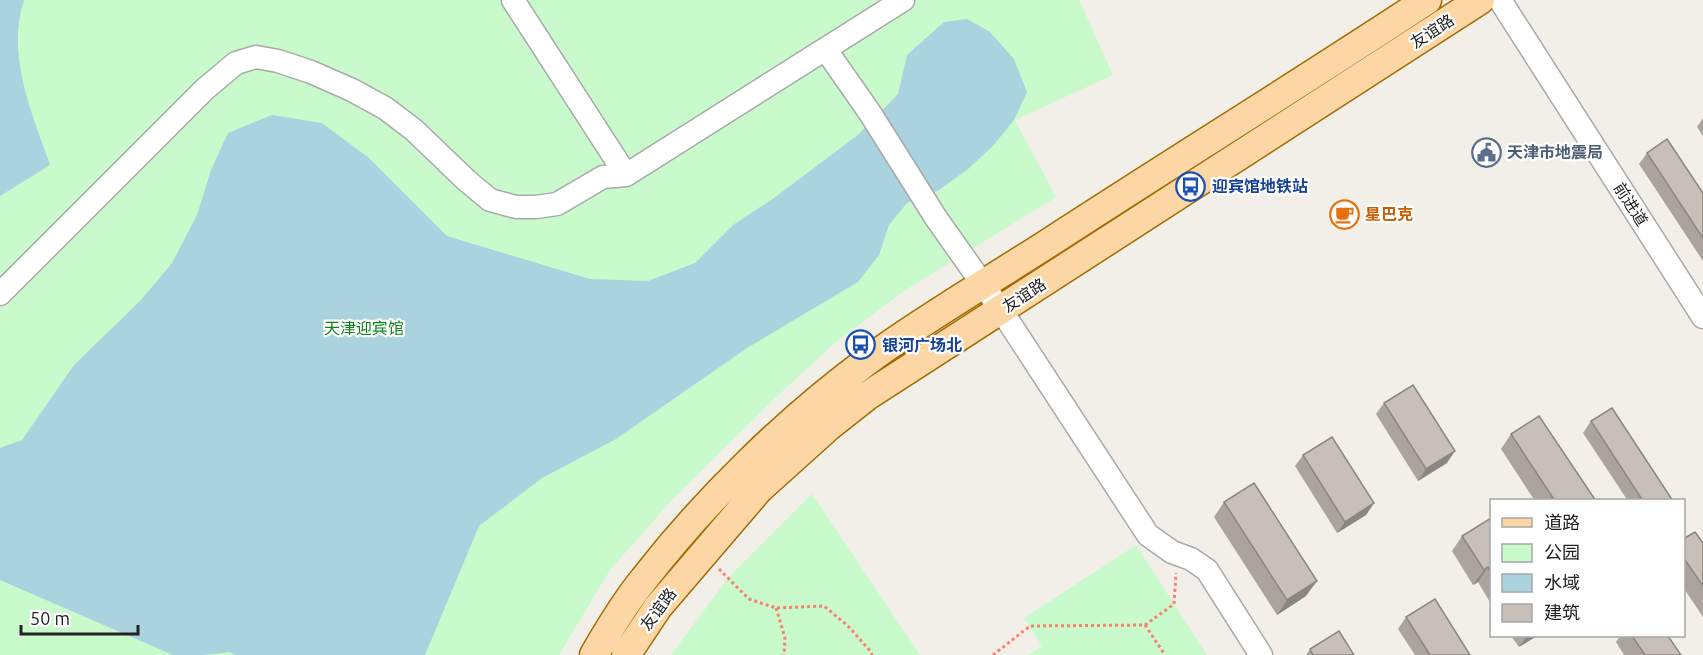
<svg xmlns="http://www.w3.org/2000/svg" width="1703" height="655" font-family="Ubuntu,'Noto Sans SC',sans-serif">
  <rect width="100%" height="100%" fill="#f2efe9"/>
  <path fill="#c8facc" d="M0,0H1079L1113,75L1015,120L1056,197L904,291L836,342L774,399L671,501L610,570L559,655H0Z
    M812,494L920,655H671L728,578Z
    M1136,545L1207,655H1028L1042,646L1024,618Z"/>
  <path fill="#aad3df" d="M0,0H24C6,55 32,113 50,165L0,196Z
    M967,19L990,32L1014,59L1027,92L1014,120L993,146L968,169L939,190L907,203L889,225L879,255L858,282L747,348L616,439L542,478L479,526L425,655H236L229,652L205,655H173L0,580V448L22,440L74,365L141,300L172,263L197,215L211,170L228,133L272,115L322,123L369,158L447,236L590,279L648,281L695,263L733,225L774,198L859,134L898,94L907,55L944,22Z"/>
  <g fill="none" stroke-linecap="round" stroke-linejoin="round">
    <defs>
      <path id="minor" d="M513,0L626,175L903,0
        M1500,0L1703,317
        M826,50L870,113L936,218L1001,310L1148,535L1172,552L1191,559L1207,570L1261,655
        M0,294L205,89L236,63L256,57L278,61L311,72L352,90L385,108L414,130L466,180L490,200L516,207H536L557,204L603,177L626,175"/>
      <path id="major" d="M594,655C609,629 625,602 644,579C707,498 788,419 871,358C927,317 988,282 1047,244C1173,162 1301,83 1427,0
        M626,655L658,607L759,489L829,426L867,396L1480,0"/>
    </defs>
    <use href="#minor" stroke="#a9a9a9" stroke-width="25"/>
    <use href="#major" stroke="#a06b00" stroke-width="31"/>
    <path stroke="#fa8072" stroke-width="3" stroke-dasharray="3 3" stroke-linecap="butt" d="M719,569L749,599L776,608L824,606L848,626L871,652L872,655
      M776,608L785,638L784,655
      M1145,625L1174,604L1176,573
      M993,655L1030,626L1145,625L1165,655"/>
    <use href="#minor" stroke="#fff" stroke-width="22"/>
    <use href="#major" stroke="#fcd6a4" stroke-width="28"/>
  </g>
  <path fill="#aba49e" d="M1703,118V136L1697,127Z
    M1647,153L1703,193V261L1639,164Z
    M1384,403L1447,463L1418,481L1376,414Z
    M1591,421L1673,501H1628L1583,433Z
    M1511,434L1596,501H1535L1501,449Z
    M1303,455L1374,503L1366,515L1337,533L1295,466Z
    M1224,502L1306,596L1277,615L1214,517Z
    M1491,519V604L1478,582L1473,585L1452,551L1462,536Z
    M1683,539L1703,543V617L1683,587Z
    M1406,617L1470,655H1415L1398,629Z
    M1511,636H1537L1519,647Z
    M1620,636H1668L1681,655H1624L1616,642Z
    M1310,649L1354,655H1306Z"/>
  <path fill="#8b8681" d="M1455,451L1447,463L1418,481L1426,469Z
    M1374,503L1366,515L1337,533L1345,522Z
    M1488,567L1478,582L1473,585L1484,570Z
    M1317,581L1306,596L1277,615L1287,600Z
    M1527,636H1537L1519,647Z"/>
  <path fill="#c7bfb8" stroke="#8b8681" stroke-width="1.5" d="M1667,139L1703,193V238L1647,153Z
    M1413,385L1455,451L1426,469L1384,403Z
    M1612,408L1673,501H1643L1591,421Z
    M1539,416L1596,501H1555L1511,434Z
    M1332,437L1374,503L1345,522L1303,455Z
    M1254,483L1317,581L1287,600L1224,502Z
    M1491,518V573L1488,567L1484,570L1462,536Z
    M1695,532L1703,543V586L1683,557V539Z
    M1435,599L1470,655H1430L1406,617Z
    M1339,631L1354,655H1313L1310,649Z
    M1632,636H1668L1681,655H1645Z"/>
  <defs>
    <symbol id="civic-ring" viewBox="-11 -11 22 22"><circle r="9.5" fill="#fff" stroke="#5c6f8a" stroke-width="1.5"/><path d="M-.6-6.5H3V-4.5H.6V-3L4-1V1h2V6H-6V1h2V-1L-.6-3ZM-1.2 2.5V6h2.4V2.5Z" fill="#5c6f8a"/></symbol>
    <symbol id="bus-ring" viewBox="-11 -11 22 22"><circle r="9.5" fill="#fff" stroke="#1a4fb4" stroke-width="1.5"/><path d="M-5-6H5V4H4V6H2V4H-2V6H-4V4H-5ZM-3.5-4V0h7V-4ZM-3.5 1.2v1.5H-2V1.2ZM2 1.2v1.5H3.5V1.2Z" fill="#1a4fb4"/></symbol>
    <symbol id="cafe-ring" viewBox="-11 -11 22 22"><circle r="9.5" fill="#fff" stroke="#e8710a" stroke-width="1.5"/><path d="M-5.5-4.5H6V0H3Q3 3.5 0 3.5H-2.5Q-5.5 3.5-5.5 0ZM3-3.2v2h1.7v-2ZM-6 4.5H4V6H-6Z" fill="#e8710a"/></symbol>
  </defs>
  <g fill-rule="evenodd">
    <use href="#civic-ring" x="1470" y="136" width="33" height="33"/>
    <use href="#bus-ring" x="1174" y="170" width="33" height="33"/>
    <use href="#cafe-ring" x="1328" y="198" width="33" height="33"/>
    <use href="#bus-ring" x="844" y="328" width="33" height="33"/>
  </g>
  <g text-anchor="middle" stroke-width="4.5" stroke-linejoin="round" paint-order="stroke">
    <g font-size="16" fill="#222" stroke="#fff">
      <text transform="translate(1432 31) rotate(-33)" y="6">友谊路</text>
      <text transform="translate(1631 204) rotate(57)" y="6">前进道</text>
      <text transform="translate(1024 295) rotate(-33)" y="6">友谊路</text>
      <text transform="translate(658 609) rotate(-53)" y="6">友谊路</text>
    </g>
    <g font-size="16" font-weight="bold" fill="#4e5e75" stroke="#fff" text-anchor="start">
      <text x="1507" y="158">天津市地震局</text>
    </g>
    <g font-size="16" font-weight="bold" fill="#164399" stroke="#fff" text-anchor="start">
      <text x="1212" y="192">迎宾馆地铁站</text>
      <text x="882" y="351">银河广场北</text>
    </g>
    <g font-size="16" font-weight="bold" fill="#c56008" stroke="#fff" text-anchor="start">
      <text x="1365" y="220">星巴克</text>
    </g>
    <g font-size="16" fill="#0c8416" stroke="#fff">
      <text x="364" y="334">天津迎宾馆</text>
    </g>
  </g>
  <rect x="1490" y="499" width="195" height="138" fill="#ffffff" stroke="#a7a7a7" stroke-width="1.5"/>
  <rect x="1502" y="518" width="30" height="9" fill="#fcd6a4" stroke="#a7a7a7" stroke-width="1.5"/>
  <text x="1544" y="529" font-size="18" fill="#222222">道路</text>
  <rect x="1502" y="544" width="30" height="18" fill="#c8facc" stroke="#a7a7a7" stroke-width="1.5"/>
  <text x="1544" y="559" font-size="18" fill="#222222">公园</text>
  <rect x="1502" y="574" width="30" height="18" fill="#aad3df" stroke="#a7a7a7" stroke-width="1.5"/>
  <text x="1544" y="589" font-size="18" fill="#222222">水域</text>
  <rect x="1502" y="604" width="30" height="18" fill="#c7bfb8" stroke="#a7a7a7" stroke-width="1.5"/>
  <text x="1544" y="619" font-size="18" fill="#222222">建筑</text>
  <path d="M21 625v9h117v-9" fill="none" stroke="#222222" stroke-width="3"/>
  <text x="30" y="625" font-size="18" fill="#222222" stroke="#ffffff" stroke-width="4.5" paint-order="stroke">50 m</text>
</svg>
